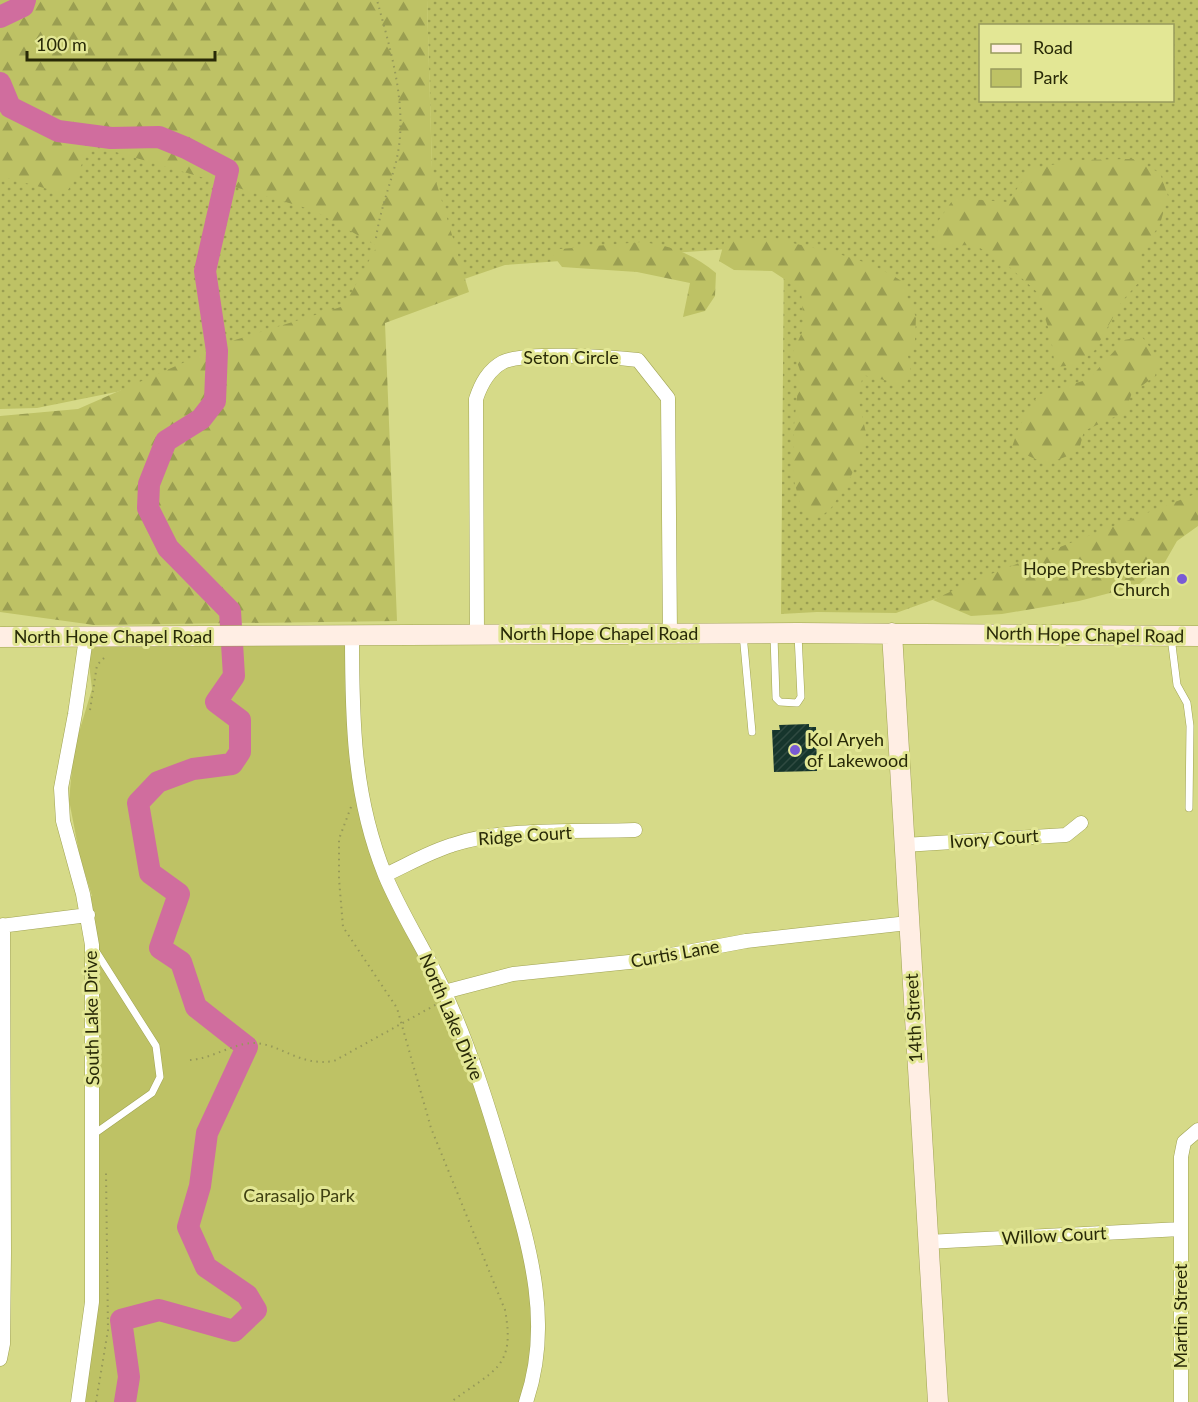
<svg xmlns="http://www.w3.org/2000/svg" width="1198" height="1402" font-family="Lato,sans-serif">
  <defs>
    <pattern id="grass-dots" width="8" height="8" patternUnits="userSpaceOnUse" patternTransform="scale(1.5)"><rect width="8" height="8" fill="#bec265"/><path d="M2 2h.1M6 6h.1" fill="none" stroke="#9a9e51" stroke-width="1.8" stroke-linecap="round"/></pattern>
    <pattern id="forest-firs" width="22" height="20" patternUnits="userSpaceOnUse" patternTransform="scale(1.5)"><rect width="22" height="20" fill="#bec265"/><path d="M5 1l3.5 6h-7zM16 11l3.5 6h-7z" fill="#9a9e51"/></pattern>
    <pattern id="building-hatch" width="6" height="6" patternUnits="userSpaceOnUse" patternTransform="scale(1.5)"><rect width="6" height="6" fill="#16352c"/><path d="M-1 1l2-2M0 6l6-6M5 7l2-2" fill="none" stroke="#2f4a41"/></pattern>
  </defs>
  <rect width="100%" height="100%" fill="#d6da88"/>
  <path fill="url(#grass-dots)" fill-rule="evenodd" d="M427,0H1198V505L896,613L817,612L781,614L784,245L505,265L273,345L116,392L37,408L0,409V139L111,138L432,168ZM980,26H1172V100H980Z"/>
  <path fill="url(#forest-firs)" d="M0,0H427L432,168L469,292L385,323L397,621L94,625L0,612V416L78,409L235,340L344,306L377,246L313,210L92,145L66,194L0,176Z
    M1133,159L1160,173L1168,196L1160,224L1139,256L1141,280L1122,301L1095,350L1077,365L1055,367L1051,337L1037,292L1006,264L975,245L935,246L939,220L954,198L1007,202L1032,169L1076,160Z
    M773,238C820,251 866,255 907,285V298L916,317L915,340L908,356L911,374L905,385L863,375L858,398L866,433L858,459L849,481L831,508L824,514L810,516L800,503L793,477L794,425L800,370L793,352L804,328L801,290L772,271L734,270L719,261L725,239Z
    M641,242C670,245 693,254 716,273L715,296L705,311L683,317L690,283L637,272L562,267L549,250Z
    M1142,337L1159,359L1155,376L1132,393L1125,412L1084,431L1079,450C1048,467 1042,464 1012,447L1019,427L1038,395L1089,379L1124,340Z
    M1198,493V526L1177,541L1165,562L1137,586L1079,601L1002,614L971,616L933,600L973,581Z"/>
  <path fill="#bec265" d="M352,635V720L385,875L470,1051L538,1298L526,1402H78L92,1302L94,1120L83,894L92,896L80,857L69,800L74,749L92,689L86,638Z"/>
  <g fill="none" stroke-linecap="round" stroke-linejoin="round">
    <path stroke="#d06d9e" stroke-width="22" d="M0,17L23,6L25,0
      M0,83L10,107L58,131L111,138L159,137L186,148L228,170L205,271L217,351L215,401L201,419L166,441L149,484L148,508L168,548L230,611L234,676L216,702L240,720V752L232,764L193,769L158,782L138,803L150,873L179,894L160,948L181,962L196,1007L247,1047L207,1133L200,1186L188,1227L206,1267L247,1295L256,1310L234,1331L159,1310L121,1320L129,1377L125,1402"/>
  </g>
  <path fill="url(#building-hatch)" d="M809,724V727H816L817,771L774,772L772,730H780L779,725Z"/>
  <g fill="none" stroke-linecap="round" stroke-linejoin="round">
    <defs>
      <path id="lane" d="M743,634L752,732
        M774,636L776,698L780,702L797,703L801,697L798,635
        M1171,637L1177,685L1187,703L1190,726L1189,808
        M94,1134L152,1093L160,1077L156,1046L95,950"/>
      <path id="street" d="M477,634L476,399C481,384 488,370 503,362C526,351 611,357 638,360L668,398L670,634
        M352,635C352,719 353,796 385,875C402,916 427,953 445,993C470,1048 488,1105 505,1163C528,1242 554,1321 526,1402
        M904,845L1066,835L1081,823
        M385,875C407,865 429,852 452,845C504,827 580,832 635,830
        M0,926L88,915
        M444,992L513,974L639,961L746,941L908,923
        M927,1242L1181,1229
        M0,1359L3,1344L4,1253L3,925
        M78,1402L92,1302V945L83,894L63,821L61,788L75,714L86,638
        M1181,1402V1157L1184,1142L1198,1130"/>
      <path id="secondary" d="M892,633L938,1402
        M0,637L798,633L1198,636"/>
    </defs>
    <use href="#lane" stroke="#a0a353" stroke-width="8"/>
    <use href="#street" stroke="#a0a353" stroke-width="15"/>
    <use href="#secondary" stroke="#a0a353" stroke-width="21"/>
    <path stroke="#969959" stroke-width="2" stroke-dasharray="1.5 4.5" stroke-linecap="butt" d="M376,238C380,211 389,188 396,162C409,109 391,52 377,0
      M90,710L97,665L104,658
      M351,807L339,839V879L343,927L397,1008L431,1128L505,1310C516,1369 493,1370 451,1402
      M190,1060C211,1059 234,1043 253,1043C280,1043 299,1067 334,1061L437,1004
      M96,1402L108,1330L106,1172"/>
    <use href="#lane" stroke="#fff" stroke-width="7"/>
    <use href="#street" stroke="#fff" stroke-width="14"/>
    <use href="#secondary" stroke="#ffeee4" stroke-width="20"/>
  </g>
  <g fill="#795bd5" stroke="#e3e795" stroke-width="2">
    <circle cx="1182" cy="579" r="6"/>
    <circle cx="795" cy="750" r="6"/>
  </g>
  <g text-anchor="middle" stroke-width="6" stroke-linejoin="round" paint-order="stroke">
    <g font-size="18" fill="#282907" stroke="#e3e795">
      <text x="571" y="364">Seton Circle</text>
      <text x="599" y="640">North Hope Chapel Road</text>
      <text transform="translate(1085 635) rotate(1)" y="6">North Hope Chapel Road</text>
      <text x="113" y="643">North Hope Chapel Road</text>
      <text transform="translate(525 836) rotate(-4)" y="6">Ridge Court</text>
      <text transform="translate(994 839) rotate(-4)" y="6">Ivory Court</text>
      <text transform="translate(675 954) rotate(-10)" y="6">Curtis Lane</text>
      <text transform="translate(451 1017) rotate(67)" y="6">North Lake Drive</text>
      <text transform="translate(92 1018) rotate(-91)" y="6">South Lake Drive</text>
      <text transform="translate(914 1018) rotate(-93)" y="6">14th Street</text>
      <text transform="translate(1054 1236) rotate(-3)" y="6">Willow Court</text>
      <text transform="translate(1181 1316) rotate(-90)" y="6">Martin Street</text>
    </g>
    <g font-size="18" fill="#282907" stroke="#e3e795" text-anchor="end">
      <text x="1170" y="575">Hope Presbyterian<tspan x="1170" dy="21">Church</tspan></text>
      <text x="807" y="746" text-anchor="start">Kol Aryeh<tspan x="807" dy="21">of Lakewood</tspan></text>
    </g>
    <g font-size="18" fill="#3f4011" stroke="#e3e795">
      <text x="299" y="1202">Carasaljo Park</text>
    </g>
  </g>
  <rect x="979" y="24" width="195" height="78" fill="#e3e795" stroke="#989b5c" stroke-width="1.5"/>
  <rect x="991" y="44" width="30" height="9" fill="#ffeee4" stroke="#989b5c" stroke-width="1.5"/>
  <text x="1033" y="54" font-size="18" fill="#282907">Road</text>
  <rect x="991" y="69" width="30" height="18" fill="#bec265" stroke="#989b5c" stroke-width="1.5"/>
  <text x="1033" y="84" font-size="18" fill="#282907">Park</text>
  <path d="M27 51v9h188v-9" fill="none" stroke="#282907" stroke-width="3"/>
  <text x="36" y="51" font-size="18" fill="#282907" stroke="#e3e795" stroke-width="4.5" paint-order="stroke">100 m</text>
</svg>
